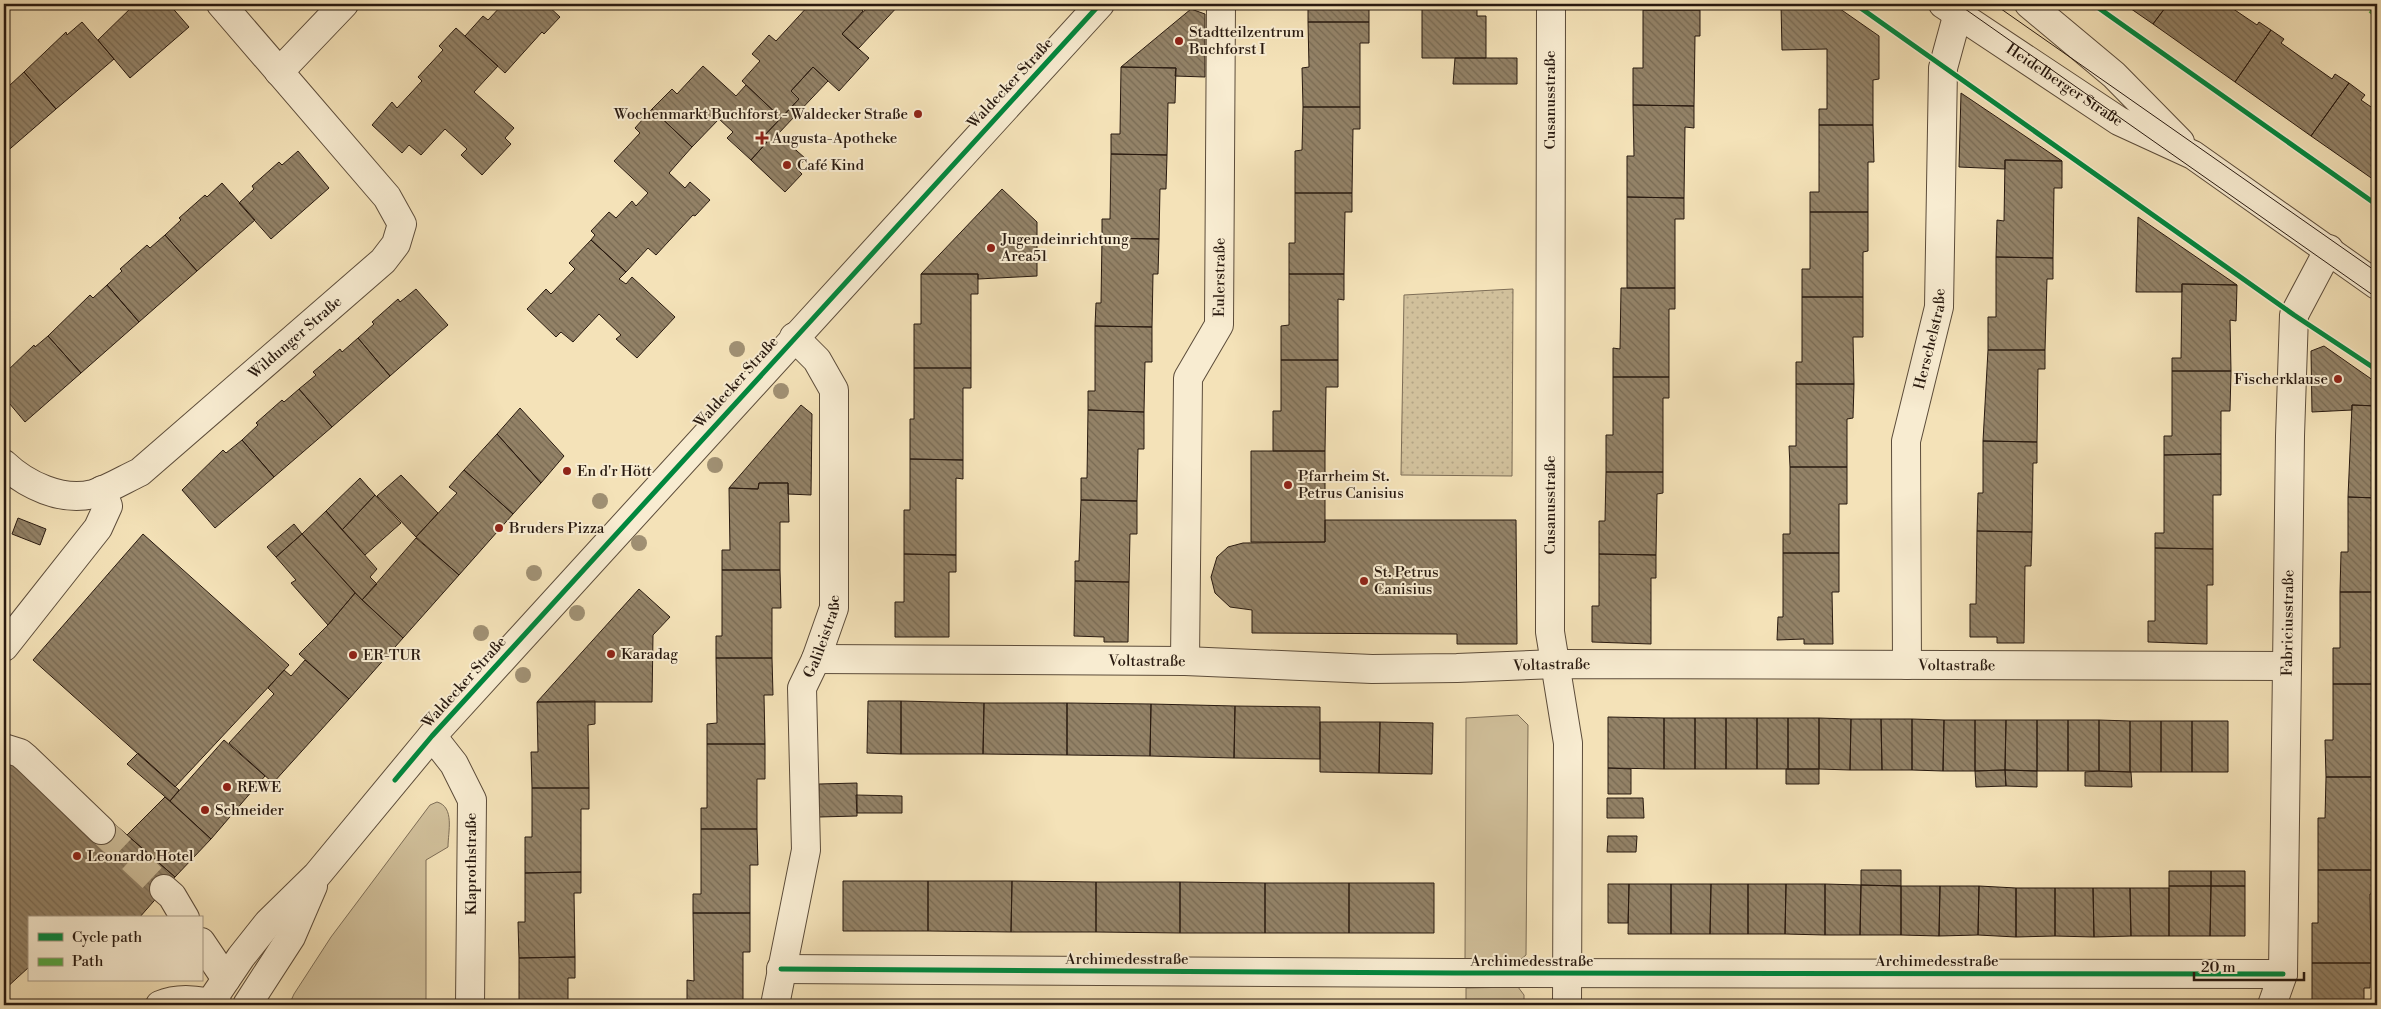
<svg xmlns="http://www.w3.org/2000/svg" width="2381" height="1009" font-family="'Libre Bodoni',serif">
  <defs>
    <pattern id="park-dots" width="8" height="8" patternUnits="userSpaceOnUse" patternTransform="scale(1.25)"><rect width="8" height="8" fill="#d1c09b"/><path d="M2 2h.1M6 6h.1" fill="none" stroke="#b3a484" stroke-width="1.8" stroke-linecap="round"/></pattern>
    <pattern id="building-back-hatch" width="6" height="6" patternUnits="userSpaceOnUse" patternTransform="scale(1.25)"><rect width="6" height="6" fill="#938267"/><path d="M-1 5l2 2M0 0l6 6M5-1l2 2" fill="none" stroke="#786a53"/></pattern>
  </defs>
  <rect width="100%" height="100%" fill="#f4e2b8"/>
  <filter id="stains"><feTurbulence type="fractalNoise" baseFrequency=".004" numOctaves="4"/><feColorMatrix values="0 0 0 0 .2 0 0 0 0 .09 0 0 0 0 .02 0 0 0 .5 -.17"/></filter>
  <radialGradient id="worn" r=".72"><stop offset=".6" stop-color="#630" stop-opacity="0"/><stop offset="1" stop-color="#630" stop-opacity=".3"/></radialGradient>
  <path fill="#d1c09b" stroke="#7d6d56" d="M1518,715L1528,725L1526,955L1520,960H1465L1466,718Z
    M437,802C455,807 448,832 448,847L426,860V1005H289L294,994L331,937L430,805Z
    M1518,987L1524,995V1005H1466V988Z"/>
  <path fill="url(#park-dots)" stroke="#7d6d56" d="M1513,289L1512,476L1401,475L1404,295Z"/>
  <path fill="url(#building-back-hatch)" stroke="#291a10" d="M135,4H169L189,27L130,78L98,40Z
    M503,4H546L560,17L544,34L542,32L505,73L465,36L483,16L488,20Z
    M810,4H855L863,11L842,34L869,58L839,91L813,67L791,91L799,99L781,118L742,81L760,61L752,54L769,35L776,41Z
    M871,4H900L858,49L842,34Z
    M1308,4H1369V22H1308Z
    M1422,4H1477V16H1486V58H1422Z
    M1643,4H1700V10H1643Z
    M1781,4H1833L1879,36V79L1873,80V125H1819V109H1827V49L1782,50Z
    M2124,4H2168L2153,24Z
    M2168,4H2226L2257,25L2259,22L2271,30L2235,82L2153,24Z
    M1191,9L1205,14V77L1175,76L1176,68L1121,67Z
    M1643,10H1700V36H1695L1694,106L1633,105V68H1643Z
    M82,22L114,59L56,109L24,72L66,32L67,35Z
    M1308,22H1369V43H1360V107H1303L1302,68L1309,67Z
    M456,28L498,66L474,92L514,128L505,138L511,144L482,175L461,155L467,149L445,129L421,155L409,145L402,153L372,125L392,102L397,108L422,81L418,77L443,50L439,46Z
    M2271,30L2284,39L2281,43L2332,79L2335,74L2349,83L2311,136L2235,82Z
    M1455,58H1517V84H1453Z
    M703,66L736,96L746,85L781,118L762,138L767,142L751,160L727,138L733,132L719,119L692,147L652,109L672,89L677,94Z
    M813,67L828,81L778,134L806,159L796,168L802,174L785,192L751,160L767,142L762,138L799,99L791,91Z
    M1121,67L1176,68L1175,103H1168L1167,155L1111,154V134H1120Z
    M24,72L56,109L4,154V86L7,83L9,86Z
    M2349,83L2365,95L2361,100L2377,111V182L2311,136Z
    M1961,93L2062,161L2005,160V169L1959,167Z
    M1633,105L1694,106V128L1685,127L1684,198L1627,197V156H1634Z
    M1303,107H1360V129H1353L1352,193H1295V151L1302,150Z
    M652,109L692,147L669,173L685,188L690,182L710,200L695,216L693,215L656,255L648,248L626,272L591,240L595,235L591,231L609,212L616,218L632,201L636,206L648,193L614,161L640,133L635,128Z
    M1819,125H1873L1874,162H1868V212H1810V192H1819Z
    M298,151L329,188L271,239L239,203L254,189L252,186L279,162L282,165Z
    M1111,154L1167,155L1166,189H1160L1159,239L1102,238V219H1110Z
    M2005,160L2062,161V188H2054L2053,258L1996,257L1997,220L2004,221Z
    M222,183L255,220L197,271L165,235L181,220L179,218L205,195L207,197Z
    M1002,189L1037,222V276L978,279V274H921Z
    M1295,193H1352V212H1345L1344,274H1289V243H1295Z
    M1627,197L1684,198V219H1675V288H1627Z
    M1810,212H1868V251L1863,252V297H1802V269H1810Z
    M2138,217L2237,285L2182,284V292H2136Z
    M165,235L197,271L139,322L107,285L122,271L120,269L147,245L150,248Z
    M1102,238L1159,239L1158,274H1153L1152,327L1095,326L1096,303H1101Z
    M591,240L626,272L619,279L626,284L632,277L675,317L637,358L616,339L621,335L599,314L573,342L561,332L556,337L527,309L546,289L551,294L575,269L569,263Z
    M1996,257L2053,258V279H2047L2045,350H1988V317H1996Z
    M921,274H978V294H971V368H914V324H921Z
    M1289,274H1344V300L1338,299V360H1281V326L1289,325Z
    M2182,284L2237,285L2236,321L2230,320L2231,371H2172V358H2181Z
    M107,285L139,322L81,373L48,336L90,295L93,298Z
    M1621,288H1675V309H1669V377H1613V348L1620,349Z
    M416,289L448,325L390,376L358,338L374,324L372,322L398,299L400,302Z
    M1802,297H1863V337H1853L1854,384H1796V362H1802Z
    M1095,326L1152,327V362H1145L1144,412L1088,410V391H1095Z
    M48,336L81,373L25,422L4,397V374L34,345L35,347Z
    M358,338L390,376L332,427L299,389L316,375L313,372L340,349L342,352Z
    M2324,346L2377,383V406L2352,405V410L2312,412L2311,351Z
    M1988,350H2045V369H2038L2037,442L1983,441Z
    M1281,360H1338V387H1326L1325,451H1273V411H1281Z
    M914,368H971V388H963V460L910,459V419H914Z
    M2172,371H2231L2230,411H2221V454L2164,455V436H2172Z
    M1613,377H1669V398H1663V472H1606V435H1613Z
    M1796,384H1854L1853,418L1847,419V467H1790L1789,446H1796Z
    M299,389L332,427L274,477L242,440L258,425L256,423L282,400L284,402Z
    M801,405L812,414L811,495L788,494V483H759L758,489L729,488Z
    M2352,405L2377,406V498L2348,497Z
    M520,408L564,456L541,483L497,434Z
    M1088,410L1144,412V449H1138L1137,501L1081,500V478H1087Z
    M497,434L541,483L513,514L464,470Z
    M242,440L274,477L215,528L182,490L223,450L226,453Z
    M1983,441L2037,442V463H2033L2032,532L1977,531L1978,493H1983Z
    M1251,451H1325V542H1251Z
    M2221,454V495H2213V549L2155,548V533H2164V455Z
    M910,459L963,460V479L956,478V555L904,554V510H910Z
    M1790,467H1847V504H1839V553H1783V534H1790Z
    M464,470L513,514L459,575L416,537L457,493L449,487Z
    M1606,472H1663V493L1657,494L1656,555L1599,554V521H1605Z
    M401,475L438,513L416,537L377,496Z
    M360,478L375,495L342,530L326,511Z
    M759,483H788L789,522H780V570H722V550H730L729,488L758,489Z
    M375,495L401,523L365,555L342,530Z
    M2348,497L2377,498V592H2340L2341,552H2348Z
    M1081,500L1137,501V534H1130L1129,582L1075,581V561H1079Z
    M326,511L377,569L370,577L377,584L362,600L302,534Z
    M18,518L46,529L40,545L12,534Z
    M1325,520H1516L1517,644H1457V634L1252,633V610L1230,607L1215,593L1211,577L1217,557L1228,547L1243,543L1325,542Z
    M294,524L302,534L276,557L267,547Z
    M1977,531L2032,532L2031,566H2025L2024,643H1997V637H1970V604H1976Z
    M143,534L289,665L175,787L33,660Z
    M302,534L355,593L328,625L291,583L296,580L276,557Z
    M416,538L459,575L403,638L362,600Z
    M2155,548L2213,549V585H2207V644L2148,642V621H2155Z
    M1783,553H1839V592H1832L1833,644H1804V639L1777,640L1778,617H1783Z
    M904,554L956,555V572H949V637H895V602H904Z
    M1599,554L1656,555V578H1651V644L1592,642V606H1599Z
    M722,570H780L781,608H772V658H716V636H722Z
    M1075,581L1129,582L1128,642H1104V637L1074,636Z
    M639,589L670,617L653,635L652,702H537Z
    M2340,592H2377V684H2333V648H2340Z
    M355,593L403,638L349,699L299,654L328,625Z
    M716,658H772L773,695H764L765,744H707V724L717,723Z
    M305,660L349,699L273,783L229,743L274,694L268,688L284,670L291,676Z
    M2333,684H2377V777H2326L2325,740H2333Z
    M595,701V724L588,725L589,788H532L531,752H538L537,702Z
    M868,701H901V754L867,753Z
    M901,701L984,703L983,754H901Z
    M984,703H1067V755L983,754Z
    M1067,703L1151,704L1150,756L1067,755Z
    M1151,704L1235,706L1234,758L1150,756Z
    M1235,706L1320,707V759L1234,758Z
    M1608,717L1664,718V769L1608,768Z
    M1664,718H1695V769H1664Z
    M1695,718H1726V769H1695Z
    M1726,718H1757V769H1726Z
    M1757,718H1788V769H1757Z
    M1788,718H1819V769H1788Z
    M1819,718L1851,719L1850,770L1819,769Z
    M1851,719H1881L1882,770H1850Z
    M1881,719H1912V770H1882Z
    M1912,719L1944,720L1943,771L1912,770Z
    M1944,720H1975V771H1943Z
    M1975,720H2006L2005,770L1975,771Z
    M2006,720H2037V771L2005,770Z
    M2037,720H2068V771H2037Z
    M2068,720H2099V771H2068Z
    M2099,720L2130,721V772L2099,771Z
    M2130,721H2161V772H2130Z
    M2161,721H2192V772H2161Z
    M2192,721H2228V772H2192Z
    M1320,722H1380L1379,773L1320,772Z
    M1380,722L1433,723L1432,774L1379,773Z
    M224,740L265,776L211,839L170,801Z
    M707,744H765V779H757V829H701V808H707Z
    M138,753L179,790L170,801L127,764Z
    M12,759L110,820L175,877L139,918H29V967L4,990V766Z
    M1608,768L1631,769V794H1608Z
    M1786,769H1819V784H1786Z
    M2005,770L2037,771V787L2006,786Z
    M2005,770L2006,786L1976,787L1975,771Z
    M2099,771L2131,772L2132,787L2085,786V772Z
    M2326,777H2377V870H2318V818H2325Z
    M857,783V816L819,817V784Z
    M532,788H589V809H581V872L525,873V837H532Z
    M856,795L902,796V813H857Z
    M165,797L211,839L175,877L127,835Z
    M1607,798H1643L1644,818H1607Z
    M701,829H757L758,865H750V913H693V894H701Z
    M1608,836H1637L1636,852H1607Z
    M1861,870H1901V886L1861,885Z
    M2318,870H2377L2376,894H2370L2371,963H2312V923H2318Z
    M2169,871H2211V886H2169Z
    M2211,871H2245V886H2211Z
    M581,872V893H574L575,957L519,958L518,922H525V873Z
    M843,881H928V931H843Z
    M928,881H1012L1011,932L928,931Z
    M1012,881L1096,882V932H1011Z
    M1096,882H1180V933L1096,932Z
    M1180,882L1265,883V933H1180Z
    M1265,883H1349V933H1265Z
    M1349,883H1434V933H1349Z
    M1608,884H1629L1628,923H1608Z
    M1629,884H1671V934H1628Z
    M1671,884H1711L1710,934H1671Z
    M1711,884H1748V934H1710Z
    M1748,884H1786L1785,934H1748Z
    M1786,884H1825V935L1785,934Z
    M1825,884L1861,885L1860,935H1825Z
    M1861,885L1901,886V935H1860Z
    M1901,886H1940L1939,936L1901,935Z
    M1940,886H1979L1978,935L1939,936Z
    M1979,886L2016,888V937L1978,935Z
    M2169,886H2211L2210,936H2169Z
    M2211,886H2245V936H2210Z
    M2016,888H2055V936L2016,937Z
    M2055,888H2093L2094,937L2055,936Z
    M2093,888H2130L2131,936L2094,937Z
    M2130,888H2169V936H2131Z
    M693,913H750V952H743V1001H687V980L694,981Z
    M575,957V978H568V1005H519V958Z
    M2312,963H2371L2370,988H2364V1005H2305L2312,1004Z
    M687,1001H743V1005H687Z"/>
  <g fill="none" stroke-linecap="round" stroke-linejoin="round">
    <path stroke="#cbba96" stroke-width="28" stroke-dasharray="28 14" stroke-linecap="butt" d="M101,830L164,889"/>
    <defs>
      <g id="minor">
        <path d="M1551,4L1550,632L1568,743L1567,1005"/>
        <path id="s1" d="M1943,4L2119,121L2193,155L2377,285"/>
        <path d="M2029,4L2114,75L2180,142"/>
        <path d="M279,72L344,4"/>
        <path id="s2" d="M4,464C26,485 62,502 93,494C109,489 125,479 140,472L383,261L396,244L402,224L387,197L221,4"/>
        <path d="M4,647L98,528L108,506L102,490"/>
        <path id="s3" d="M816,659L1185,661L1372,669L1457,668L1556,664L2287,666"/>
        <path id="s4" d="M1185,661L1188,378L1219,325L1221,4"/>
        <path id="s5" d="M1907,665L1906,441L1939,307L1943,68L1958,13"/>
        <path d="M432,736L454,764L472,800L470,1005"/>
        <path d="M4,748L20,753L26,758L101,830"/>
        <path d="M164,889L172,896L185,918"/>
        <path d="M201,942L226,979"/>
        <path d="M781,969L1455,973L2283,974"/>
        <path d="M210,1003L241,957L268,923L317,875L432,736L1100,4"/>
        <path d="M160,1005C179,997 199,1000 218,1005"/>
        <path d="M247,1005L291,937L313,886"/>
        <path id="s6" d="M775,1005L806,850L802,688L816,659L834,608V390L817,360L794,337"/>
        <path id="s7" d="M2272,1005L2283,974L2290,436L2294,315L2329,249"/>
      </g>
    </defs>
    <use href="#minor" stroke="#5c4c3a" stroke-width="30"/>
    <use href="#minor" stroke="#f8ecd1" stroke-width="28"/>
    <path stroke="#291a10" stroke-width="1" d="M1958,4L2377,298
      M1994,4L2377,272"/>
    <path stroke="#53a942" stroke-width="4" stroke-dasharray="8 4" stroke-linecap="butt" d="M2360,4L2377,16"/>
    <defs>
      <path id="cycleway" d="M1855,4L2294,315L2377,370
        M2093,4L2377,205
        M395,780L432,736L1100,4
        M781,969L1455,973L2283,974"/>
    </defs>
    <use href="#cycleway" stroke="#f8ecd1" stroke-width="8"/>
    <use href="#cycleway" stroke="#00873e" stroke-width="5"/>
  </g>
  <g fill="#a09073">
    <circle cx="737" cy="349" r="8"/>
    <circle cx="781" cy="391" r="8"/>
    <circle cx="715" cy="465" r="8"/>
    <circle cx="600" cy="501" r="8"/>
    <circle cx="639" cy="543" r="8"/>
    <circle cx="534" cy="573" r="8"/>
    <circle cx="577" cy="613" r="8"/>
    <circle cx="481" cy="633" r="8"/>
    <circle cx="523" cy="675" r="8"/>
  </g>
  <g fill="#8f2418" stroke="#f8ecd1" stroke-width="2">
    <circle cx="1179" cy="41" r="5"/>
    <circle cx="918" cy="114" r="5"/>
    <path d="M759.5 130.5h5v5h5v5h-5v5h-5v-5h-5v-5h5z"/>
    <circle cx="787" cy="165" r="5"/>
    <circle cx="991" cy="248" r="5"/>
    <circle cx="2338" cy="379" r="5"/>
    <circle cx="567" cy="471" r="5"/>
    <circle cx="1288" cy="485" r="5"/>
    <circle cx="499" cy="528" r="5"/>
    <circle cx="1364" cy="581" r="5"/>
    <circle cx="611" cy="654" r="5"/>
    <circle cx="353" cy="655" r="5"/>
    <circle cx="227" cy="787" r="5"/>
    <circle cx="205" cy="810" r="5"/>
    <circle cx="77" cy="856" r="5"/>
  </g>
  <g text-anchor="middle" stroke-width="4" stroke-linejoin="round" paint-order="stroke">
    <g font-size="15" fill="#291a10" stroke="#f8ecd1" text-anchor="start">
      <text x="1189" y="37">Stadtteilzentrum<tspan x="1189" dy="17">Buchforst I</tspan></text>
      <text x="908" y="119" text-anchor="end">Wochenmarkt Buchforst - Waldecker Straße</text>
      <text x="772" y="143">Augusta-Apotheke</text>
      <text x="797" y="170">Café Kind</text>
      <text x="1001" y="244">Jugendeinrichtung<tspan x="1001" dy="17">Area51</tspan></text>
      <text x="2328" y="384" text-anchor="end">Fischerklause</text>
      <text x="577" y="476">En d'r Hött</text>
      <text x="1298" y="481">Pfarrheim St.<tspan x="1298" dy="17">Petrus Canisius</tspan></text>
      <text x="509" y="533">Bruders Pizza</text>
      <text x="1374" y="577">St. Petrus<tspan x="1374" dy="17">Canisius</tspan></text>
      <text x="621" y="659">Karadag</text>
      <text x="363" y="660">ER-TUR</text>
      <text x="237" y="792">REWE</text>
      <text x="215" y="815">Schneider</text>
      <text x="87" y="861">Leonardo Hotel</text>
    </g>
    <g font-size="15" fill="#291a10" stroke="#f8ecd1">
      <text transform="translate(1010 83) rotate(-47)" y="5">Waldecker Straße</text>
      <text dy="5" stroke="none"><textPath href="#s1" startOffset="146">Heidelberger Straße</textPath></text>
      <text transform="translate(1550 100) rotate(-90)" y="5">Cusanusstraße</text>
      <text dy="5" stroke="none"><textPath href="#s4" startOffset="392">Eulerstraße</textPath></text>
      <text dy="5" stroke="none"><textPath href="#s2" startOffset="355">Wildunger Straße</textPath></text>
      <text dy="5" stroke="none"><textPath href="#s5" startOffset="329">Herschelstraße</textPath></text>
      <text transform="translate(736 382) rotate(-48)" y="5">Waldecker Straße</text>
      <text transform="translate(1550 505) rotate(-90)" y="5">Cusanusstraße</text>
      <text dy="5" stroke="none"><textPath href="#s7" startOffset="384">Fabriciusstraße</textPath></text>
      <text dy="5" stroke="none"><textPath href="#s6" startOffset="376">Galileistraße</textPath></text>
      <text dy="5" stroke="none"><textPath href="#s3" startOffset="331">Voltastraße</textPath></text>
      <text dy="5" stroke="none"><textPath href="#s3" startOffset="736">Voltastraße</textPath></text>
      <text dy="5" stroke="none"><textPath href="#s3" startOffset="1141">Voltastraße</textPath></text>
      <text transform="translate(464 682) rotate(-48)" y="5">Waldecker Straße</text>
      <text transform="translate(471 864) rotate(-90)" y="5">Klaprothstraße</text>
      <text x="1127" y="964">Archimedesstraße</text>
      <text x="1532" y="966">Archimedesstraße</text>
      <text x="1937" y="966">Archimedesstraße</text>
    </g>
  </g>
  <rect width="2381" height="1009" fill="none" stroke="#f4e2b8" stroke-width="20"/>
  <rect x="5" y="5" width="2371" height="999" fill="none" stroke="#291a10" stroke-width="2.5"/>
  <rect x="10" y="10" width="2361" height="989" fill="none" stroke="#291a10"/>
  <rect x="28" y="916" width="175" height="65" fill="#f8ecd1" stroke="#a59884"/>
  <rect x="38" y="933" width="25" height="8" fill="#00873e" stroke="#a59884"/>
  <text x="72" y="942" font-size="15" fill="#291a10">Cycle path</text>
  <rect x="38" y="958" width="25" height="8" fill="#53a942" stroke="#a59884"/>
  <text x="72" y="966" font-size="15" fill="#291a10">Path</text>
  <path d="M2194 972v8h110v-8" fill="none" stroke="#291a10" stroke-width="2.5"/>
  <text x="2201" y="972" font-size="15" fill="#291a10" stroke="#f8ecd1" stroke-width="4" paint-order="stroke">20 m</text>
  <rect width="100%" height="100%" filter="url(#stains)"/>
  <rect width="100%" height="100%" fill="url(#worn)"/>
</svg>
